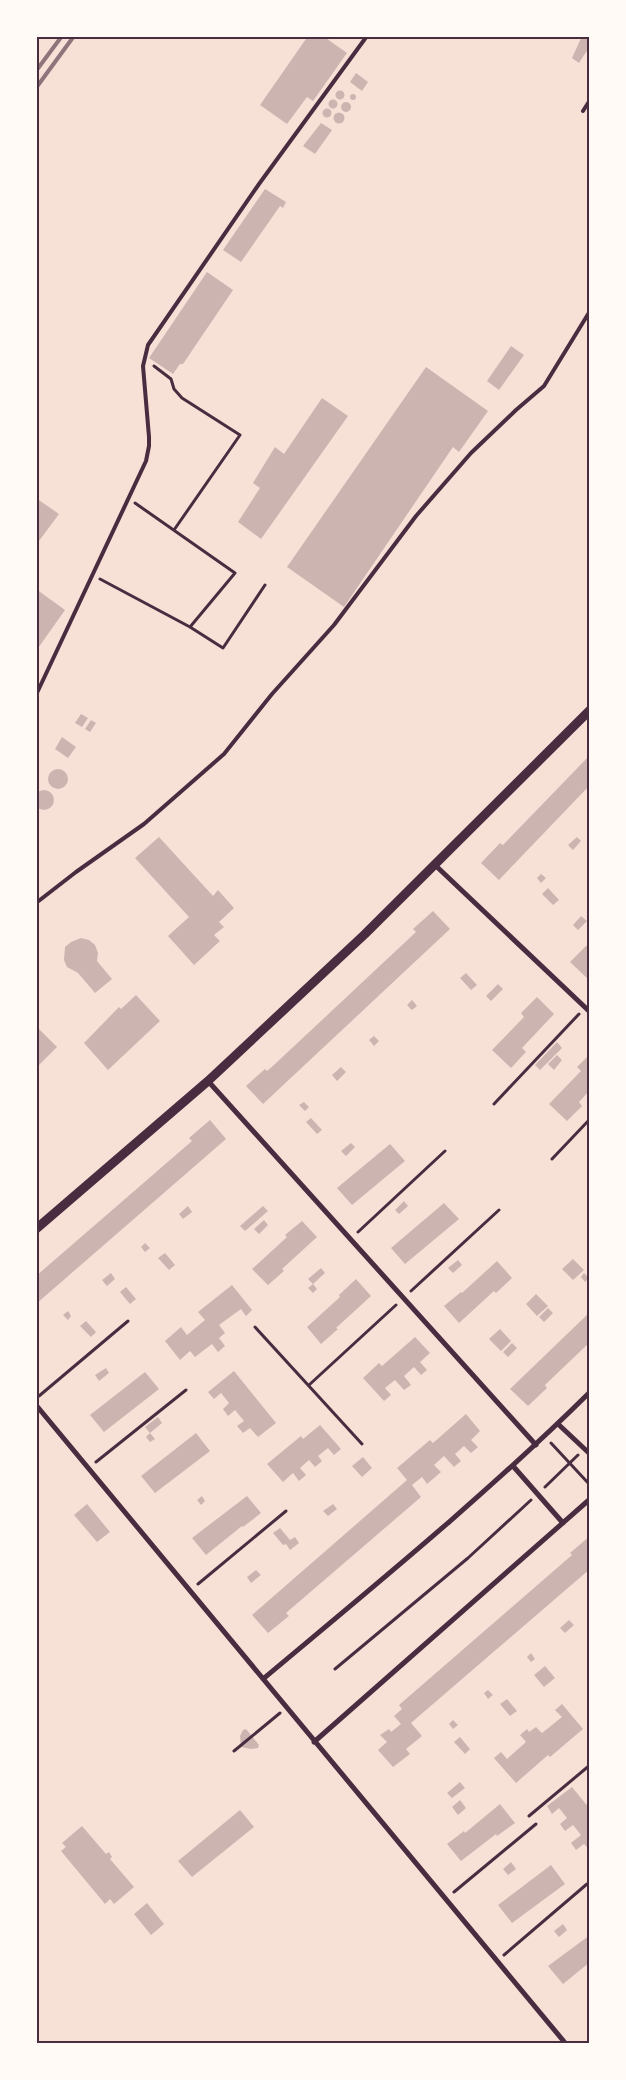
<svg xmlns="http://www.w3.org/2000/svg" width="626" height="2080" font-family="'Public Sans',sans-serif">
  <rect width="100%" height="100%" fill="#f7e1d7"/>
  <path fill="#ccb4b1" d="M308,36H323L347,53L313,101L307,97L287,124L260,105Z
    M582,36H590V46L579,63L572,58Z
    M356,73L368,82L362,91L350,82Z
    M335.5 95a4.5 4.5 0 1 1 9 0a4.5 4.5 0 1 1-9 0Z
    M350 97a3 3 0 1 1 6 0a3 3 0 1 1-6 0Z
    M328.5 104a4.5 4.5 0 1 1 9 0a4.5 4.5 0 1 1-9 0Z
    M341 107a5 5 0 1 1 10 0a5 5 0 1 1-10 0Z
    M322.5 113a4.5 4.5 0 1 1 9 0a4.5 4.5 0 1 1-9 0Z
    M333.5 118a5.5 5.5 0 1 1 11 0a5.5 5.5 0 1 1-11 0Z
    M321,123L332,130L315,154L303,146Z
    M265,189L286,202L283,208L280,206L241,262L223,250Z
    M207,272L233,290L183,364H180L173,374L149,358Z
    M511,346L524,355L499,390L487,381Z
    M426,367L488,411L459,452L453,447L344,607L287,567Z
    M322,398L348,416L261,539L238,522L260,488L253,483L275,447L284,454Z
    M36,498L59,514L36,545Z
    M36,589L65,610L36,651Z
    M81,714L88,718L82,727L75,723Z
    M91,720L96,723L90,732L85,729Z
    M62,737L76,747L68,758L55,749Z
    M590,755V785L499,880L481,863L500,843L503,845Z
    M48 779a10 10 0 1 1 20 0a10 10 0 1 1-20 0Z
    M34 800a10 10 0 1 1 20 0a10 10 0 1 1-20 0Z
    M159,837L213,896L218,890L234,908L219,922L224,927L214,935L220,941L194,965L168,936L189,917L135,858Z
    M577,837L581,841L573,850L568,845Z
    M541,874L546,878L541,883L537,878Z
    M548,888L559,900L553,905L542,894Z
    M433,911L450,929L263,1104L246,1086L265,1069L267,1071L275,1064L416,932L413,929Z
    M581,916L587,921L578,930L573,925Z
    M81,938L89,940L95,945L98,953L97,961L112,979L95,993L78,973L67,967L64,960L65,947L71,942Z
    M586,946L590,948V977L588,979L570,962Z
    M466,973L477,985L471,990L460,978Z
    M498,984L503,989L491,1001L486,996Z
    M136,995L160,1021L108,1070L84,1043L119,1007L121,1009Z
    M537,997L554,1014L522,1048L526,1052L511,1068L492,1050L524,1017L521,1013Z
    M412,1000L417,1006L412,1010L407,1005Z
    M36,1026L57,1047L36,1068Z
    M374,1036L379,1041L374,1046L369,1040Z
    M557,1042L562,1048L540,1070L535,1065Z
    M590,1054V1090L579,1102L582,1106L567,1121L549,1104L581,1071L577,1067Z
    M557,1055L562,1060L554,1070L548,1064Z
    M341,1067L346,1072L337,1081L332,1075Z
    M304,1102L309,1107L305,1111L299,1105Z
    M311,1118L322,1130L317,1134L306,1122Z
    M210,1120L226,1139L36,1304V1276L192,1141L189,1138Z
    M351,1143L355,1147L346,1156L341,1151Z
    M390,1144L405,1161L352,1205L337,1188Z
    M404,1201L408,1206L399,1214L395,1210Z
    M444,1203L459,1219L405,1264L391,1248Z
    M188,1206L192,1212L183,1219L179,1214Z
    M263,1206L268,1211L245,1231L240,1226Z
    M264,1220L268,1225L259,1234L254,1229Z
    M302,1221L317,1237L282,1269L284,1271L268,1285L252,1269L287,1237L285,1235Z
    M145,1243L150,1248L145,1252L141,1247Z
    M165,1253L175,1265L169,1270L158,1258Z
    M573,1259L584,1270L573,1280L562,1269Z
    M458,1260L462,1265L453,1273L448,1268Z
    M497,1261L512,1278L496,1293L494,1291L459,1323L444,1306L461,1292L462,1293Z
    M321,1268L325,1273L313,1284L308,1279Z
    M111,1273L115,1279L107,1286L102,1280Z
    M584,1273L589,1278L585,1282L581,1277Z
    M356,1279L371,1296L336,1328L338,1329L321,1344L307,1327L340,1297L339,1295Z
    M313,1284L317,1289L313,1293L308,1288Z
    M232,1285L252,1310L246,1316L241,1309L219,1325L225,1333L219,1338L225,1346L218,1352L212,1344L195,1357L190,1351L180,1360L165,1341L181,1327L187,1335L205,1320L198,1312Z
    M126,1287L136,1299L130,1304L120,1292Z
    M536,1294L548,1306L537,1316L526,1304Z
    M548,1308L553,1313L544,1322L539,1317Z
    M68,1311L71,1316L68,1320L63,1315Z
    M590,1312V1342L545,1385L547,1388L528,1406L510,1389Z
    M86,1321L96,1332L91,1337L80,1326Z
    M500,1329L511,1341L501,1351L489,1339Z
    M415,1337L430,1353L420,1362L427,1370L421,1375L414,1367L404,1376L411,1385L404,1390L395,1380L385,1388L391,1395L384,1401L363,1378L379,1363L382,1366Z
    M512,1343L517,1348L508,1357L503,1352Z
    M106,1368L109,1373L99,1381L95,1375Z
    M234,1371L276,1423L258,1437L250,1428L243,1433L237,1426L244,1421L235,1410L228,1416L223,1409L229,1403L221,1393L214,1399L208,1392Z
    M145,1372L159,1389L104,1432L90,1415Z
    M466,1414L480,1431L471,1440L478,1447L471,1453L464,1446L455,1454L461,1461L454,1467L444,1456L434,1465L441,1472L427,1484L422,1477L412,1485L421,1497L286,1613L289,1616L268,1633L252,1615L407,1480L397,1468L430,1440L433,1443Z
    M158,1417L162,1423L150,1433L145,1427Z
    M320,1425L341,1449L334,1455L328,1448L318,1456L322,1461L315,1467L309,1460L300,1468L306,1475L299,1481L293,1473L283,1482L267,1464L301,1436L303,1439Z
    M150,1433L155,1439L150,1442L146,1437Z
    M196,1433L210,1451L155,1493L141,1476Z
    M363,1457L372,1468L362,1477L352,1466Z
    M202,1496L205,1501L201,1505L197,1500Z
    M247,1496L261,1513L243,1527L242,1526L206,1555L192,1538Z
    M87,1504L110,1532L97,1542L74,1515Z
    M333,1504L337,1509L328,1516L323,1511Z
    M280,1528L290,1540L295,1537L299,1543L290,1550L286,1544L283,1545L273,1533Z
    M590,1536V1569L411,1723L422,1736L406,1749L410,1754L393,1767L378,1750L387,1742L380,1735L389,1729L391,1732L401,1724L394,1716L402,1709L399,1705L572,1555L570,1553Z
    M256,1570L261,1575L251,1583L247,1577Z
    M569,1620L574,1625L565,1633L560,1628Z
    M531,1653L535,1659L531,1662L527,1657Z
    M545,1666L555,1678L544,1687L534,1675Z
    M488,1690L493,1695L488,1699L484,1693Z
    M507,1699L517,1711L510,1716L500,1704Z
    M562,1704L583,1729L550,1757L548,1755L516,1783L494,1758L501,1752L507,1759L526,1742L520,1735L527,1729L529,1732L536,1727L542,1733L562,1717L555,1710Z
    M453,1720L458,1725L453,1729L449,1724Z
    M246,1729L259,1745L258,1748L251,1749L241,1747L240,1736L243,1730Z
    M460,1737L470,1749L465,1754L454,1742Z
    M460,1782L465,1788L452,1798L447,1793Z
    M572,1787L590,1809V1850L584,1844L576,1850L571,1843L581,1835L573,1825L565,1831L560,1824L567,1818L559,1808L552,1814L547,1806Z
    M460,1800L466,1808L458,1815L452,1807Z
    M500,1804L515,1823L497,1836L496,1834L461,1861L447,1844L464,1831L465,1833Z
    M240,1810L254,1827L192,1877L178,1861Z
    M82,1826L106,1854L109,1852L112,1857L110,1859L134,1887L114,1904L110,1899L105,1904L61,1851L66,1847L62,1843Z
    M511,1862L516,1869L508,1875L503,1869Z
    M551,1865L565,1884L512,1923L498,1905Z
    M147,1903L164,1924L151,1935L134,1914Z
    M563,1924L567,1930L559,1937L554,1931Z
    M590,1935V1962L563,1984L548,1966Z"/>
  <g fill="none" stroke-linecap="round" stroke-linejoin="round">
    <path stroke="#4a2c40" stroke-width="3" d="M154,366L171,379L174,389L182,398L240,435L174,530
      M135,503L235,573L190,627
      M100,579L190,627L223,648L265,585
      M36,759V761
      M494,1104L579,1014
      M552,1159L590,1119
      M358,1232L445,1151
      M411,1291L499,1210
      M255,1327L362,1444
      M309,1385L396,1305
      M39,1396L128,1321
      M551,1443L590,1485
      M96,1462L186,1390
      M545,1487L578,1455
      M198,1584L286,1511
      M335,1669L468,1558L531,1500
      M234,1751L280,1713
      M529,1816L590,1765
      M454,1892L536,1824
      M504,1955L587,1884"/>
    <path stroke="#4a2c40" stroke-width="4" d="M583,111L590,100
      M36,695L146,461L149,446V437L143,366L148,345L259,184L367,36
      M36,903L76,872L144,824L224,754L272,694L334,625L416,516L471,453L516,410L544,386L590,311"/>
    <path stroke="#4a2c40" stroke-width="5" d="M435,865L590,1012
      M208,1081L536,1445
      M36,1405L566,2044
      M558,1424L590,1454
      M513,1466L563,1523
      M263,1679C374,1586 487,1494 590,1392
      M314,1742L590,1499"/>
    <path stroke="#4a2c40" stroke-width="9" d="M36,1229L208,1081L365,934L590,710"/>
    <path stroke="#8f747c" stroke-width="4" d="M36,71L62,36
      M36,88L74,36"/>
  </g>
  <rect width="626" height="2080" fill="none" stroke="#fffaf5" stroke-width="75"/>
  <rect x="38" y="38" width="550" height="2004" fill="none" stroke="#4a2c40" stroke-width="2"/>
</svg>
